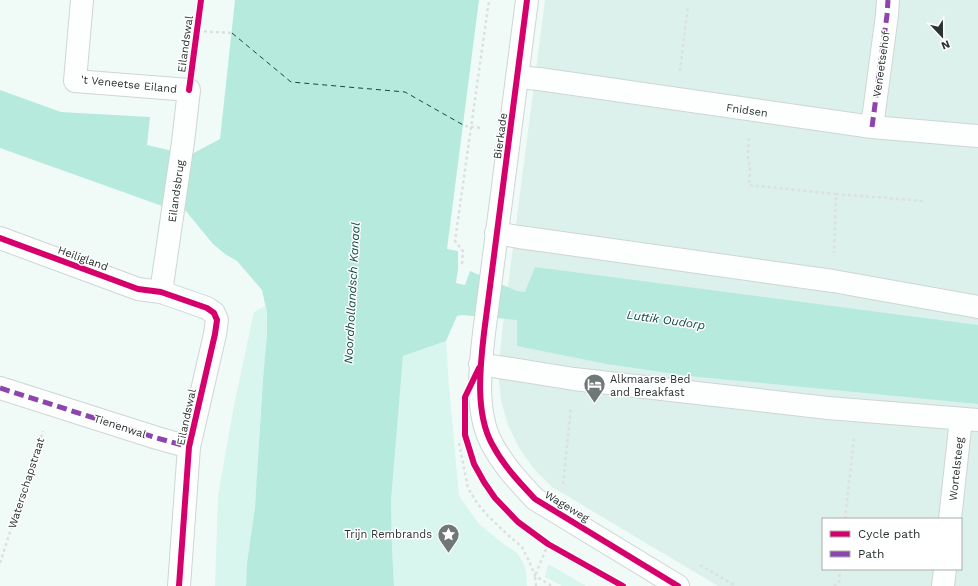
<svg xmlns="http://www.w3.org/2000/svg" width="978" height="586" font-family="'Work Sans',sans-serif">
  <rect width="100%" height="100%" fill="#f0fbf8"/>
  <path fill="#dcf1ec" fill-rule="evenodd" d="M545,0H978V586H718L552,487L534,469L519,448L508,425L501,401L498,371L502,332ZM823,519H961V569H823Z"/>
  <path fill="#d8f5ee" d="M265,306C271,330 265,355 263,379C259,422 259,465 255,507C252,534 248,559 246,586H215L218,496L234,405L254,312Z
    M446,341L449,386L459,496L479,524L505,545L516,552L522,560L526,571L527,586H394L392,548L391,501L403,356Z
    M548,565L552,566L586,586H562L545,577Z"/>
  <path fill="#b6eadd" d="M235,0H479L447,249L458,251V269L456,283L465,285L470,271L517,291L525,292L535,267L978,325V404L689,376L607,364L517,346V320L462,315L457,316L446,341L403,356L391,501L392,548L394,586H246L247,564L255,507L263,379L267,336V313L262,290L237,261L225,254L213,244L185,210L165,207L0,148V90L61,112L150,117L147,145L190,155L220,139Z"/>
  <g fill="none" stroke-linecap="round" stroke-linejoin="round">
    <path stroke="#104b41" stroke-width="1" stroke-dasharray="5 4" stroke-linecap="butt" d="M232,33L291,82L405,92L465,126"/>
    <defs>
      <path id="minor" d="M82,0L75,81L189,90L183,142L161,292
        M527,0L484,333C480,367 475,413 492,444C503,465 519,482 535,499L678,586
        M517,77L539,79L872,127L978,136
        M872,127L887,15L888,0
        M496,233L519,237L833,281L978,307
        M0,238L138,289L161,292L207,308L214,313L217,320L215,334L189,447L179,586
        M480,364L574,379L828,408L978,420
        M0,388L157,438L189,447
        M950,519L961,419
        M943,586L945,569"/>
    </defs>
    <use href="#minor" stroke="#cdd6d3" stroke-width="24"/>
    <path stroke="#dce0de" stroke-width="2.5" stroke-dasharray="3 3" stroke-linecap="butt" d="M198,31L232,33
      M680,71L688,5
      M465,126L482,128
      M749,138L748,157L750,167L749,185L836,194L834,253
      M836,194L923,201
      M462,264L463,251L455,241L489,0
      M459,443L468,488L477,503L488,516L508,535L522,547L529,561L535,576L552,586
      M563,484L571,407
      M845,519L854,438
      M0,563L43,431
      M700,565L736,586
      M536,586L535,576L548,544
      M834,586L835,585L839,583L840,569"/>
    <use href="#minor" stroke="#fdfefe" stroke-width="22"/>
    <path stroke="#8e44ad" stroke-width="5" stroke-dasharray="10 5" stroke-linecap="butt" d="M872,127L887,15L888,0
      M0,388L157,438L189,447"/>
    <defs>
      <path id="cycleway" d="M527,0L484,333C480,367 475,413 492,444C503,465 519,482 535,499L678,586
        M189,90L201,0
        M0,238L138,289L161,292L207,308L214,313L217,320L215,334L189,447L179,586
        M479,368L465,397V435L474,464L484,482L495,498L518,522L548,544L623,586"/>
    </defs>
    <use href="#cycleway" stroke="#fff" stroke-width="8"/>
    <use href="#cycleway" stroke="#d6006c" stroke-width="6"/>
  </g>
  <defs>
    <symbol id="hotel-pin" viewBox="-11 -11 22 30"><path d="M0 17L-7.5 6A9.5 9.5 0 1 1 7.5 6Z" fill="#6f7876" stroke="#fff"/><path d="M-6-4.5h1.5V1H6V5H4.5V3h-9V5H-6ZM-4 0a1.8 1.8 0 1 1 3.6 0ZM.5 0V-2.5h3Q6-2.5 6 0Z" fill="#fff"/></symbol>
    <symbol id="sight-pin" viewBox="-11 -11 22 30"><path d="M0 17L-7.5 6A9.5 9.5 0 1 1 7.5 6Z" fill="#6f7876" stroke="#fff"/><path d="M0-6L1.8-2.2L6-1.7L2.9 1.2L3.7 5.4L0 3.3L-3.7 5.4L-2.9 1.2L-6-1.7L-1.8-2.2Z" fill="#fff"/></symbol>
  </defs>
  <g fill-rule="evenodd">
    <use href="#hotel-pin" x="582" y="372" width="25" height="34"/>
    <use href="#sight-pin" x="436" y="522" width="25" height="34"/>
  </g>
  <g text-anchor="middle" stroke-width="3" stroke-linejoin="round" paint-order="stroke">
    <g font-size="11" fill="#293230" stroke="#fff">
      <text transform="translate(185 44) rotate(-82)" y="4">Eilandswal</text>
      <text transform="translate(881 64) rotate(-82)" y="4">Veneetsehof</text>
      <text transform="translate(129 84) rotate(6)" y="4">'t Veneetse Eiland</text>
      <text transform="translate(747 110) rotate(8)" y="4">Fnidsen</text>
      <text transform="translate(500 136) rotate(-82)" y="4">Bierkade</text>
      <text transform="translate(176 191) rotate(-82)" y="4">Eilandsbrug</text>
      <text transform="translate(83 258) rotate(20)" y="4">Heiligland</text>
      <text transform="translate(186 417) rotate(-78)" y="4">Eilandswal</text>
      <text transform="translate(120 426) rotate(18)" y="4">Tienenwal</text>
      <text transform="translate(956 469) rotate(-84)" y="4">Wortelsteeg</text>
      <text transform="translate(26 483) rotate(-72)" y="4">Waterschapstraat</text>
      <text transform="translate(567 506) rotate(31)" y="4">Wageweg</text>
    </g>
    <g font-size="11" fill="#293230" stroke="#fff" text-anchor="start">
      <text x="610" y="383">Alkmaarse Bed<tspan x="610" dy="13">and Breakfast</tspan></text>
      <text x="432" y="538" text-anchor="end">Trijn Rembrands</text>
    </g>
    <g font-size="12" font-style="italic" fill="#104b41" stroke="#fff">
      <text transform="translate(352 293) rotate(-87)" y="4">Noordhollandsch Kanaal</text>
      <text transform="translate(666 320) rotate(8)" y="4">Luttik Oudorp</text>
    </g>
  </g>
  <rect x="822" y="518" width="140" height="52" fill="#ffffff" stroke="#a9adac"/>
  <rect x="830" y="531" width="20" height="6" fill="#d6006c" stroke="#a9adac"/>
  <text x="858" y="538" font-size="12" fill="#293230">Cycle path</text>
  <rect x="830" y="551" width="20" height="6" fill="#8e44ad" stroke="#a9adac"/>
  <text x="858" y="558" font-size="12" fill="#293230">Path</text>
  <g transform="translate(942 36) rotate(158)" stroke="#ffffff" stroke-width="3" paint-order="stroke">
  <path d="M0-3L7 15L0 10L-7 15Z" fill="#293230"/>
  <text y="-6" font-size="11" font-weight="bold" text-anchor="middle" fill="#293230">N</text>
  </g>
</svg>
